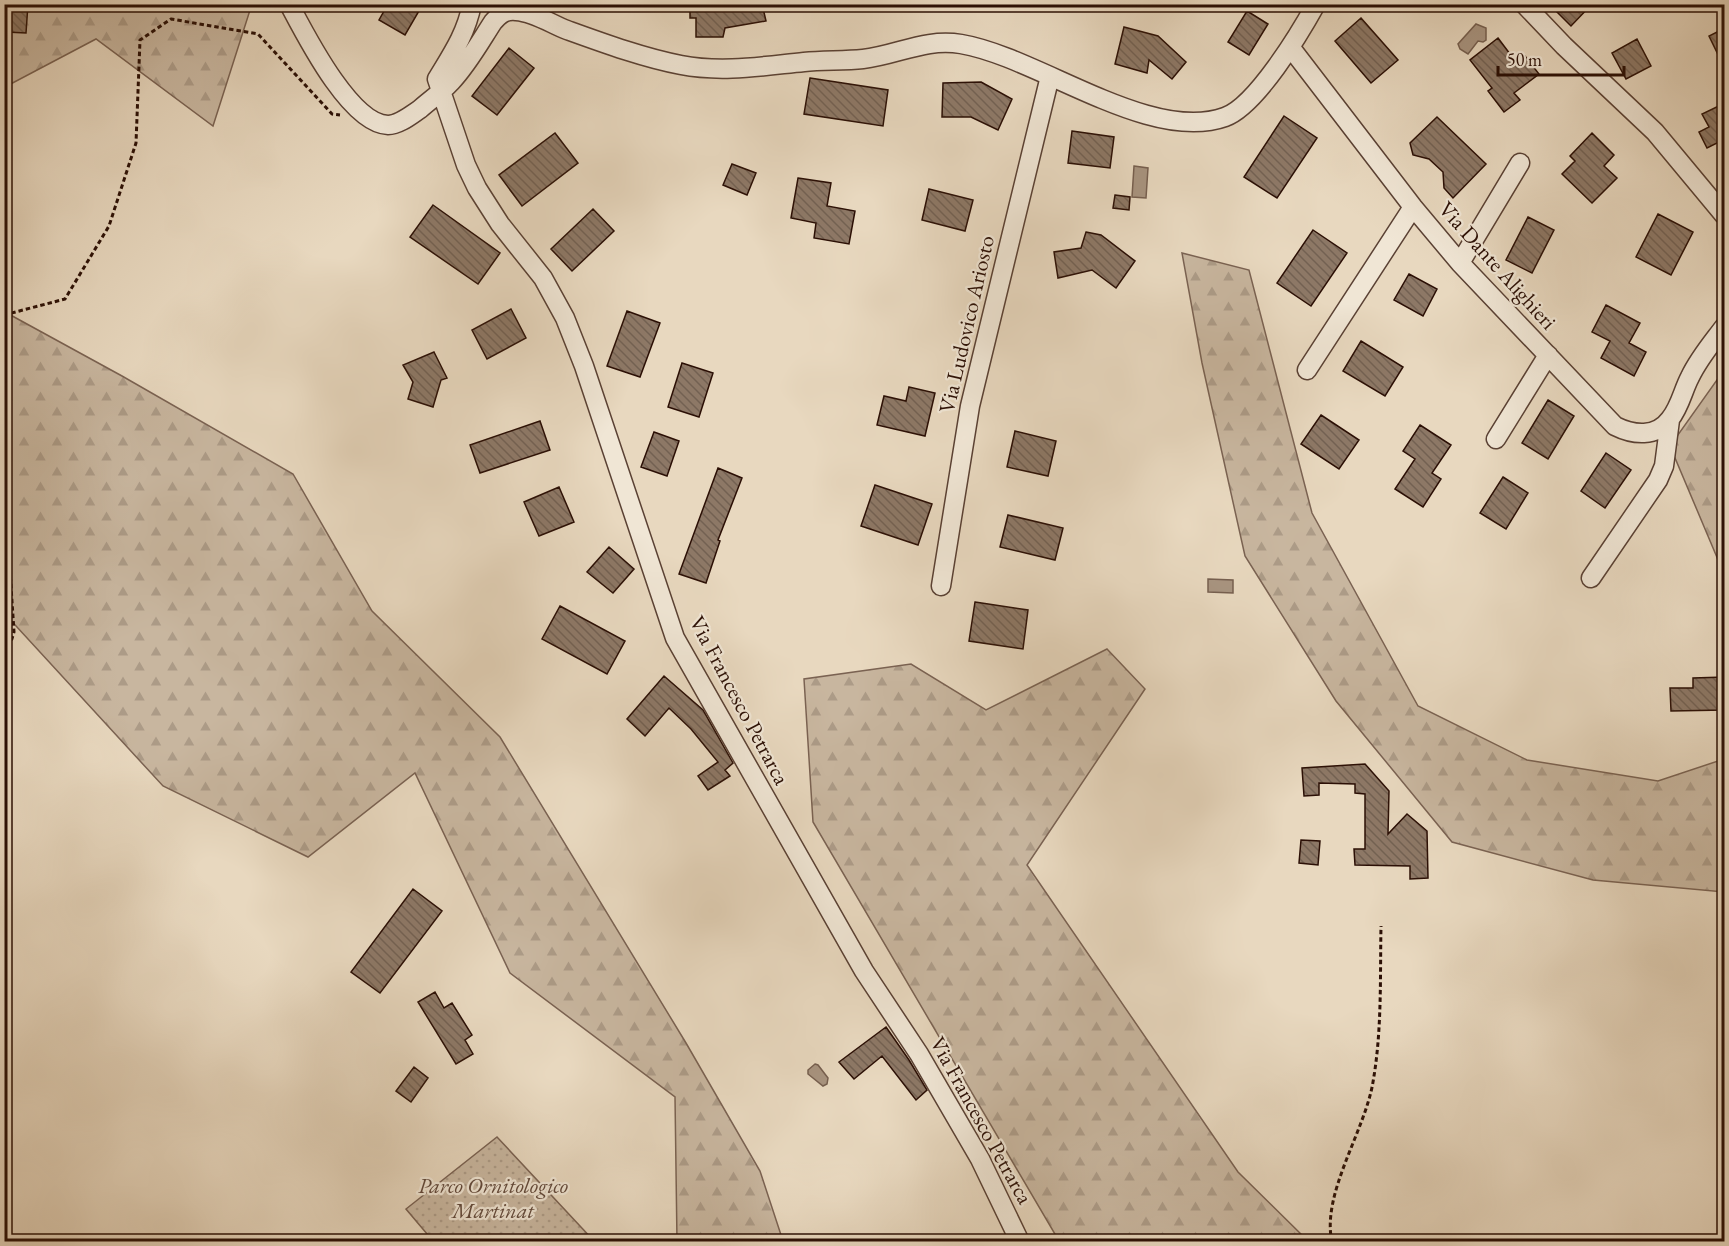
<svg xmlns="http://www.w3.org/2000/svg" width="1729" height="1246" font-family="'EB Garamond',serif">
  <defs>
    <pattern id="forest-firs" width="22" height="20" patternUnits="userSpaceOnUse" patternTransform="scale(1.5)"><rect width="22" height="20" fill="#c8b69f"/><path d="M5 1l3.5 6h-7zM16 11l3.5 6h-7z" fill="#ac9b87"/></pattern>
    <pattern id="park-dots" width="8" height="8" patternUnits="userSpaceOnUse" patternTransform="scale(1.5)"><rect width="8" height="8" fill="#c8b69f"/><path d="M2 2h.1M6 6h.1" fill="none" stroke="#ac9b87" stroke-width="1.8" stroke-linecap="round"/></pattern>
    <pattern id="building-back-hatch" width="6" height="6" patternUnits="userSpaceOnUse" patternTransform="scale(1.5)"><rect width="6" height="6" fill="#8d7866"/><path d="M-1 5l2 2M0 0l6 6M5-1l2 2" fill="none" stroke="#736152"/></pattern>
  </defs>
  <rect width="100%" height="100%" fill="#e8d8bf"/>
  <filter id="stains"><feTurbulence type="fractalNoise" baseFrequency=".00333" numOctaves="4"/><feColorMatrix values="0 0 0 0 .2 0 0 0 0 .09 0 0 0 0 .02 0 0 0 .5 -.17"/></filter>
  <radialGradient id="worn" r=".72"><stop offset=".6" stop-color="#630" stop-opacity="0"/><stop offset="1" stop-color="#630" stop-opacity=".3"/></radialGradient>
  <path fill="url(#forest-firs)" stroke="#7a6252" stroke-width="1.5" d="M248,4L251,7L213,126L96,39L5,87V5Z
    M1182,253L1249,270L1312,513L1418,706L1527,760L1658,781L1724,759V892L1593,880L1452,842L1336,701L1245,556L1202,363Z
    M5,312L122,376L293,474L372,611L500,737L686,1043L760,1171L783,1241H677L675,1097L510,973L415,773L308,857L163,786L5,614Z
    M1724,370V574L1670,446Z
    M1107,649L1145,689L1027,865L1238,1172L1308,1241H1059L813,822L804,679L911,664L986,710Z"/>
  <path fill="url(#park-dots)" stroke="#7a6252" stroke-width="1.5" d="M497,1137L594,1241H433L406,1209Z"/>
  <path fill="#a89480" stroke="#765f4f" stroke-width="1.5" d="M1476,24L1486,28V40L1483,42L1478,41L1468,54L1460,49L1458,44Z
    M1134,166L1148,168L1146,198L1132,197Z
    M1208,579L1233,580V593L1208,592Z
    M815,1064L818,1065L828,1078L827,1084L823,1086L808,1074V1070Z"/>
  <path fill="url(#building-back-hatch)" stroke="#2b0f05" stroke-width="1.5" d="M7,4H28L26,33L6,32Z
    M388,4H423L405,35L379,20Z
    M690,4H762L766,21L725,28L723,37H696V18H690Z
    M1549,4H1592L1571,26Z
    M1247,11L1268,24L1249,55L1228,42Z
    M1361,18L1398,60L1371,83L1335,41Z
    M1124,27L1158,36L1186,62L1172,79L1149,60L1147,73L1115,64Z
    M1725,28V69L1709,36Z
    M1498,38L1516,62L1525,56L1539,74L1514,93L1520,100L1504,112L1488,91L1492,88L1470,60Z
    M1637,39L1651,66L1626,79L1612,53Z
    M509,48L534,68L497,115L472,96Z
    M810,78L888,90L883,126L804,114Z
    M981,82L1012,99L998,130L971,117H942L943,83Z
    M1725,103V139L1707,148L1699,132L1709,127L1702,114Z
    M1284,116L1317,138L1277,198L1244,177Z
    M1437,117L1486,164L1453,198L1444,188L1443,172L1429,159L1413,155L1410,143Z
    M1072,131L1114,137L1110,168L1068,163Z
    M555,133L578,163L522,206L499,175Z
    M1592,133L1614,155L1604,166L1617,178L1592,203L1562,174L1575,161L1570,156Z
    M732,164L756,173L747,195L723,185Z
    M798,178L831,183L827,206L855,211L849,244L814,238L816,223L791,218Z
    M929,189L973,200L965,231L922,220Z
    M1115,195L1130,197L1129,210L1113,208Z
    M433,205L500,253L478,284L410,237Z
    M593,209L614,231L572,271L551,249Z
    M1658,214L1693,232L1671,275L1636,257Z
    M1528,217L1554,230L1532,273L1506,260Z
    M1313,230L1347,253L1311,306L1277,283Z
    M1086,232L1101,235L1135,261L1116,288L1092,270L1058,278L1054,252L1081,248Z
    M1409,274L1437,289L1423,316L1394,300Z
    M1606,305L1640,323L1629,343L1646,352L1634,376L1601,358L1610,341L1592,332Z
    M511,309L526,338L487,359L472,330Z
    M627,311L660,323L640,377L607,366Z
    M1361,341L1403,367L1385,396L1343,371Z
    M434,352L447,378L441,380L433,407L408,399L413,382L403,365Z
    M682,363L713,373L699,417L668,407Z
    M909,387L935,393L925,436L877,425L884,396L906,401Z
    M1548,400L1574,416L1548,459L1522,443Z
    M1321,415L1359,440L1339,469L1301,444Z
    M540,421L550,450L480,473L470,445Z
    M1420,425L1451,445L1432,473L1441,479L1423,507L1395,489L1415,459L1403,451Z
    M1015,431L1056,441L1048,476L1007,467Z
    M654,432L679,441L667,476L641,467Z
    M1606,453L1631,470L1605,508L1581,491Z
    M718,468L742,478L718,540L720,541L706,583L679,574Z
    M1503,477L1528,493L1506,529L1480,513Z
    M875,485L932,504L918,545L861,526Z
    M559,487L574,522L539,536L524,502Z
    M1008,515L1063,528L1055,560L1000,547Z
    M609,547L634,569L613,593L587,572Z
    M975,602L1028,610L1023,649L969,641Z
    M560,606L625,641L607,674L542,639Z
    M664,676L703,710L733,763L725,770L730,776L708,790L698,776L718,762L691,729L669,708L645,736L627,719Z
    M1725,677V710L1671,711L1670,688H1693V678Z
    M1365,764L1389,791L1388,834L1407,814L1427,831L1428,878L1410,879V866L1355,865L1354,849H1365V794L1355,793V784L1319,783V795L1304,796L1302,768Z
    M1301,840L1320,841L1318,865L1299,863Z
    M413,889L442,911L380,993L351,972Z
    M435,992L444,1008L452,1003L472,1035L465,1040L473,1054L456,1064L418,1002Z
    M886,1027L909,1060L927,1090L916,1100L882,1056L854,1079L839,1062Z
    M414,1067L428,1078L411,1102L396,1091Z"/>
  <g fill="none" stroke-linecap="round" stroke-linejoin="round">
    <defs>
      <path id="minor" d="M289,4C305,34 350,124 388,125C399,125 411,115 420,109C430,100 442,92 451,82C468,64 480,42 493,22C500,14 505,10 516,11C534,12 551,24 567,30C603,43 644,58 681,65C722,73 763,66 804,62C823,60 843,61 863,59C898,55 925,38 961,44C1038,57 1150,144 1225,117C1256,106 1300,33 1316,4
        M472,4C466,34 452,54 437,79L466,165L477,188L500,224L543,278L565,318L584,366L675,638L864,971L919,1054L980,1159L1020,1242
        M1524,4L1564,46L1655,132L1724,215
        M1291,48L1413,207L1460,263L1615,426C1633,435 1656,438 1670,419C1680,407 1683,390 1690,377C1699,358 1712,343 1724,327
        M1460,263L1520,163
        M1307,370L1413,207
        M1496,439L1548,355
        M1591,578L1658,480L1664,466L1670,420
        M941,586L970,406L1050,76"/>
    </defs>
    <use href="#minor" stroke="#5a4134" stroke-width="21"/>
    <path stroke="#2b0f05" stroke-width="3" stroke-dasharray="4.5 3" stroke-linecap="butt" d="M4,315L65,299L109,226L136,143L140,40L171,19L258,34L332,114L340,115
      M4,479L14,632L4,665
      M1332,1242C1321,1194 1365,1131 1373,1082C1382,1031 1380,978 1381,926"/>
    <use href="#minor" stroke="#f0e6d5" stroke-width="18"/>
  </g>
  <g text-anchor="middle" stroke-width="4.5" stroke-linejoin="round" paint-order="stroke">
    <g font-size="22" fill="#2b0f05" stroke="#f0e6d5">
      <text transform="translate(1498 265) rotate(48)" y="8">Via Dante Alighieri</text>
      <text transform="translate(966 324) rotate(-77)" y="8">Via Ludovico Ariosto</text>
      <text transform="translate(740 700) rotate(62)" y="8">Via Francesco Petrarca</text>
      <text transform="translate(982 1120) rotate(61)" y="8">Via Francesco Petrarca</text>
    </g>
    <g font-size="22" font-style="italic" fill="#62493b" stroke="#f0e6d5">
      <text x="493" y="1193">Parco Ornitologico<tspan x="493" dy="25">Martinat</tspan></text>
    </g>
  </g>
  <rect width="1729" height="1246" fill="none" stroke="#e8d8bf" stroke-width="24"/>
  <rect x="6" y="6" width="1717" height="1234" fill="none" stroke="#2b0f05" stroke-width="3"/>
  <rect x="12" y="12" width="1705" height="1222" fill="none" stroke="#2b0f05" stroke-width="1.5"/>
  <path d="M1498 66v9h126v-9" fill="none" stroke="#2b0f05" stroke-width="3"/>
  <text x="1507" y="66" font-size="18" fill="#2b0f05" stroke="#f0e6d5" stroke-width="4.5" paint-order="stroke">50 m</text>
  <rect width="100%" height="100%" filter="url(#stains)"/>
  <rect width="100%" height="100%" fill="url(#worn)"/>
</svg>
